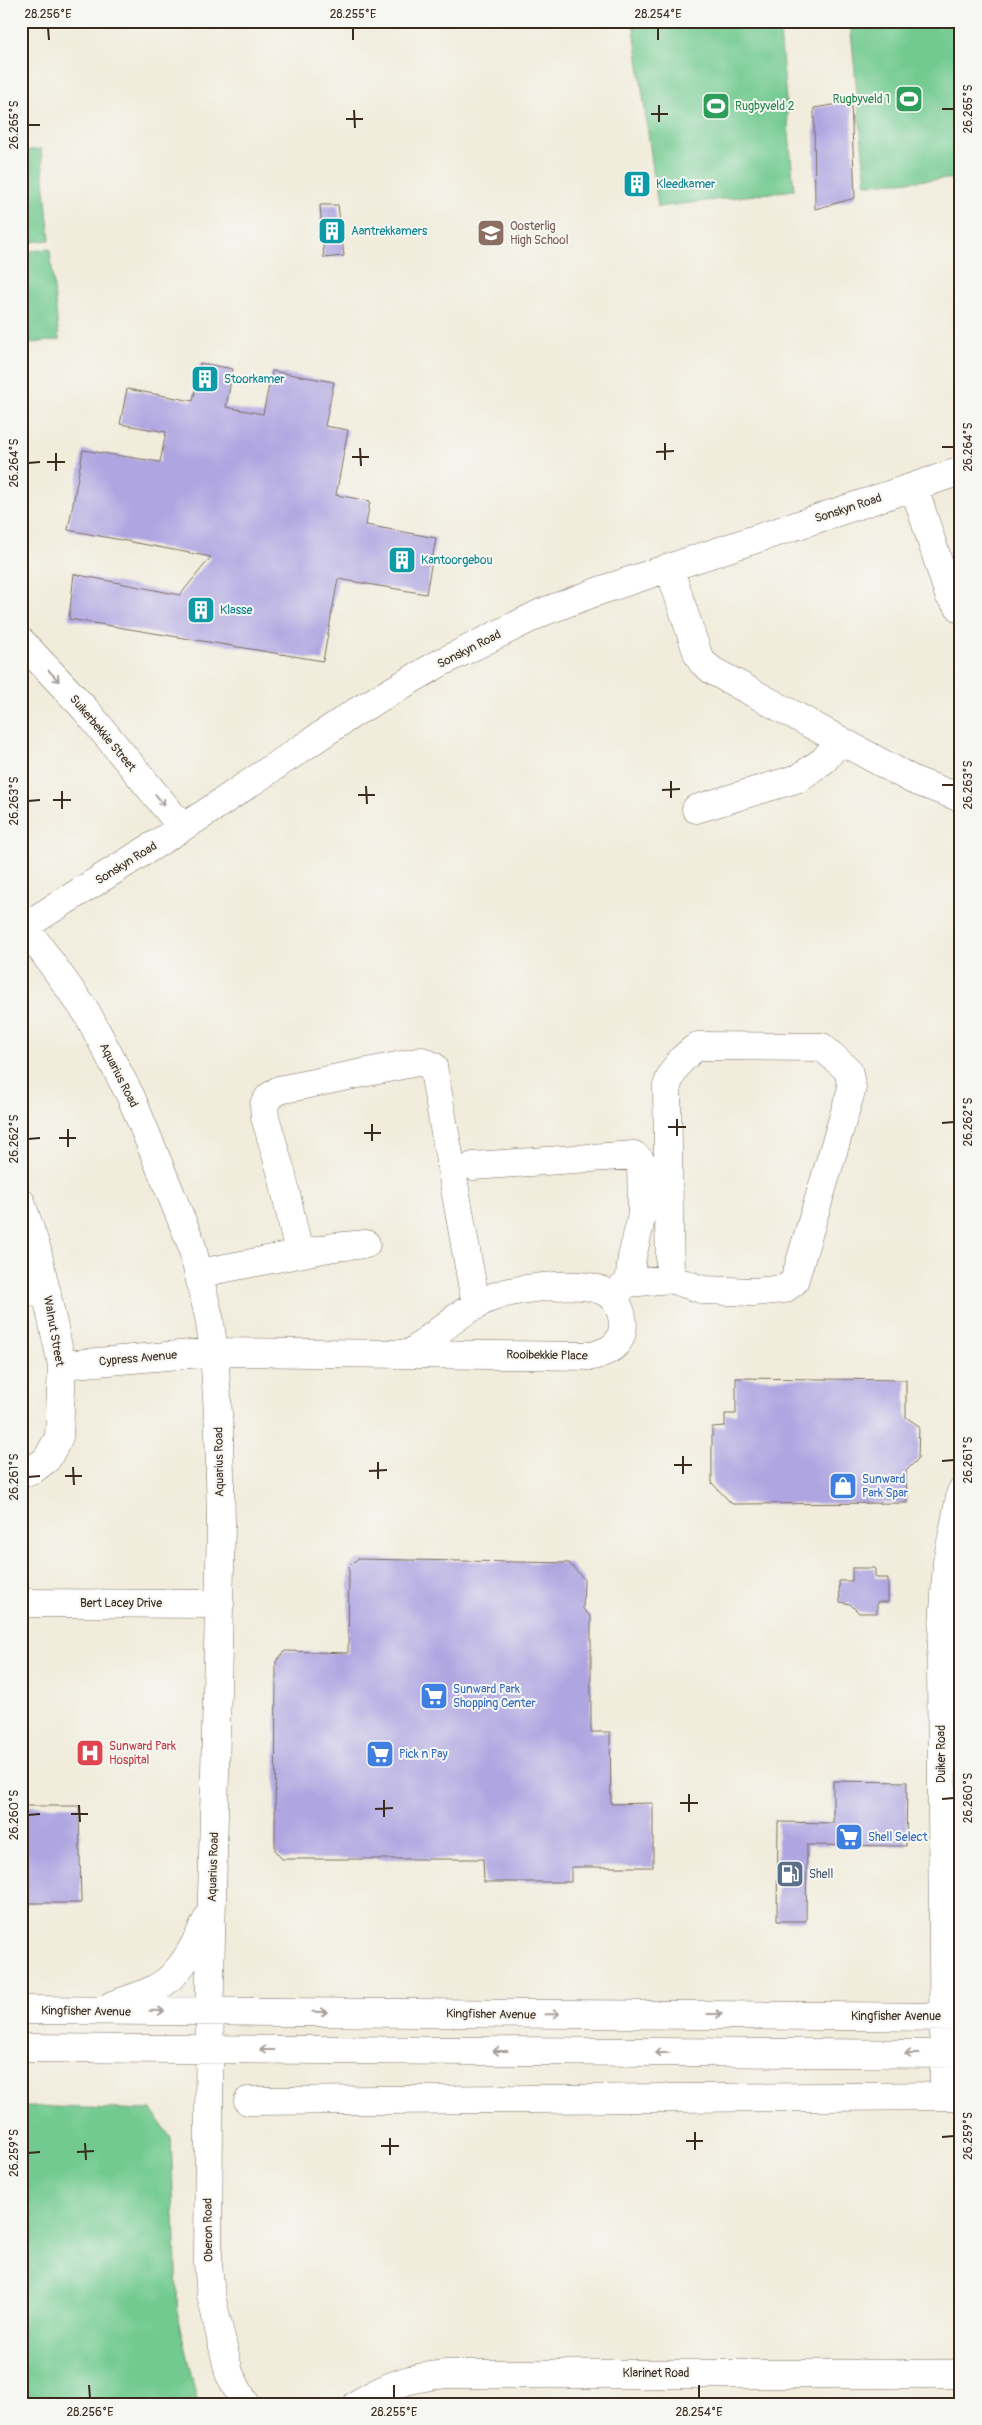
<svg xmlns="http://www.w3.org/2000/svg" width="982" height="2425" font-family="Pangolin,sans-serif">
  <rect width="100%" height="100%" fill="#f6f6f2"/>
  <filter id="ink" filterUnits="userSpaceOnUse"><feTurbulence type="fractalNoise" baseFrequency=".02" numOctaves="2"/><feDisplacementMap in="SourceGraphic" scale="10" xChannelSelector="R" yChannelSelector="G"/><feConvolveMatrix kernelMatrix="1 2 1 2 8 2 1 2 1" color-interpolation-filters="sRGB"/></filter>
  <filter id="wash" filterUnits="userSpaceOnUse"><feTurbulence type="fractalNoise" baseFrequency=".0096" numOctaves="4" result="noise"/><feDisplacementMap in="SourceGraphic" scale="20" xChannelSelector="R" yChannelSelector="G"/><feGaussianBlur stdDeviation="1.12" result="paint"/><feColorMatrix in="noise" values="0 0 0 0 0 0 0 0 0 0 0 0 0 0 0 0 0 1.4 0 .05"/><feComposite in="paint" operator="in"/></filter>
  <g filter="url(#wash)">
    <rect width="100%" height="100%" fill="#f1ecdb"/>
    <path fill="#72ca90" stroke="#567a57" d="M633,21H779L794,190L658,207Z
      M850,21H961V178L866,184Z
      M41,149L50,240L21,243V151Z
      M50,249L59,340L21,344V252Z
      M21,2106L151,2110L171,2138L178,2319L198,2404H21Z"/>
    <g id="blocks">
      <path fill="#afa5e1" d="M851,102L855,198L815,209L814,108Z
        M628,174L645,175L644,192L630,195Z
        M320,205H338L344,256L324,258Z
        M200,363L233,369L226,407L263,414L272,371L334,382L325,426L348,430L336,495L370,501L366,525L436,538L426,594L338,579L323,661L69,619L74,574L180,595L211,557L68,530L83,450L160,462L166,432L120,424L127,389L193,401Z
        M736,1378L906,1380V1417L919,1426L918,1459L906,1471L907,1503L732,1504L712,1483V1427L725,1426V1414H736Z
        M357,1559L569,1563L584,1579L583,1609L591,1617V1732H610L611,1804L653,1803V1867H571V1882H484L483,1859H282L275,1851L276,1661L285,1651L348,1653L349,1567Z
        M852,1568H875V1578H888V1602H877V1613H859L850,1604L840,1602L839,1581H852Z
        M833,1781L907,1782L906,1846L807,1845L806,1921H777L778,1822L833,1823Z
        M21,1806H79L81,1903H21Z"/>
    </g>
  </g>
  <g filter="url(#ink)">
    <use href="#blocks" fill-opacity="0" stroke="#7b6e60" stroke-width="1"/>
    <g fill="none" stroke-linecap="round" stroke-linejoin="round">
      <defs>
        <path id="minor" d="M914,487L949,595L961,609
          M669,567L698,655L702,662L713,671L913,780L961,798
          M21,641L85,709L182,827
          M696,809L799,778L824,760L840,740
          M21,921L87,1013L131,1097L191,1243L209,1317L214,1352L219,1429L221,1525L210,1979L208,2263L211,2295L229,2373L245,2404
          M25,926L204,814L354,713L440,663L543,612L599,591L961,471
          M473,1166L634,1155L641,1161L642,1215L632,1257L629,1283
          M21,1202L37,1250L62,1365L59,1437L47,1459L34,1469L21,1474
          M299,1254L282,1175L265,1117L264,1105L269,1097L279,1090L422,1061L433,1066L476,1306
          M200,1273L334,1247L366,1244
          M21,1293L47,1292
          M612,1295L629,1283L670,1279L704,1290L753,1292L784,1289L794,1282L852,1088L848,1070L822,1047L698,1046C682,1057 673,1068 667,1086L670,1279
          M62,1365L214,1352L593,1356C601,1353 610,1351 616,1344C630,1328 621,1299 603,1291C579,1280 518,1288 493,1297C466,1306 435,1335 411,1353
          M21,1603L220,1604
          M112,2005C133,1998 159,1991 174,1974C190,1958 199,1934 210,1914
          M21,2010L961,2017
          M21,2048L961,2054
          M944,2096L941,1659L947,1562L961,1492
          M248,2101L961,2096
          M357,2404C390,2384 408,2378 446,2374H961"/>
      </defs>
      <use href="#minor" stroke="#7b6e60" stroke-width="29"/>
      <use href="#minor" stroke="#fff" stroke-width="28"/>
    </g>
    <defs><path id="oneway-shaft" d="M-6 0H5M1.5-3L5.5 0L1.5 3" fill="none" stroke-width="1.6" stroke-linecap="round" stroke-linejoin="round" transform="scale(1.25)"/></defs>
    <g stroke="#a79f9a">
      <use href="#oneway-shaft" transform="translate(54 676) rotate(47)"/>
      <use href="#oneway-shaft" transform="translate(160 800) rotate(51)"/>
      <use href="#oneway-shaft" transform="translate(157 2011) rotate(1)"/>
      <use href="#oneway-shaft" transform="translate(320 2012) rotate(1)"/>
      <use href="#oneway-shaft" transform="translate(552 2014) rotate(-1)"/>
      <use href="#oneway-shaft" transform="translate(715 2014)"/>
      <use href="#oneway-shaft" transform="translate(267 2050) rotate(-180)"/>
      <use href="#oneway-shaft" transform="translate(500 2051) rotate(-180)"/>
      <use href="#oneway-shaft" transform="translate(662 2053) rotate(-180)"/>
      <use href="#oneway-shaft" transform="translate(912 2054) rotate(180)"/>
    </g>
  </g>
  <path fill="none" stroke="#3b2a1e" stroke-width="2" d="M48,28L49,40M353,28V40M658,28V40M659,105V122M942,109H954M354,110L355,128M651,114H668M346,119H363M28,125H40M665,443V460M942,447H954M360,448L361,466M656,452L674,451M56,453V471M352,457H369M47,462H65M28,463L40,462M671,781V798M942,785H954M366,786L367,804M662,790L680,789M62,791V809M358,795H375M53,800H71M28,801L40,800M677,1119V1136M942,1123L954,1122M372,1124V1141M668,1127H686M68,1129V1147M364,1133H381M59,1138H76M28,1139L40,1138M683,1456V1474M942,1461L954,1460M378,1462V1479M674,1465H692M73,1467L74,1485M369,1471L387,1470M65,1476H82M28,1477L40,1476M689,1794V1812M942,1799L954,1798M384,1800V1817M680,1803H698M79,1805L80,1822M375,1809L393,1808M71,1814H88M28,1815L40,1814M695,2132V2150M942,2137L954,2136M390,2138V2155M686,2141H703M85,2143L86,2160M381,2146H399M77,2152L94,2151M28,2153L40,2152M89,2385L90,2398M394,2385V2398M699,2385V2398"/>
  <defs>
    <symbol id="stadium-square" viewBox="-11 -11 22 22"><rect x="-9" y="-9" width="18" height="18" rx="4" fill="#2e9e5b" stroke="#f6f6f2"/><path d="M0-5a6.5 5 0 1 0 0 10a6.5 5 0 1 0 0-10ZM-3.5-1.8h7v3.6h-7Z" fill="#fff"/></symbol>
    <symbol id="building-square" viewBox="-11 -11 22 22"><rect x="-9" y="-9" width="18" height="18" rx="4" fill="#0f9aa8" stroke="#f6f6f2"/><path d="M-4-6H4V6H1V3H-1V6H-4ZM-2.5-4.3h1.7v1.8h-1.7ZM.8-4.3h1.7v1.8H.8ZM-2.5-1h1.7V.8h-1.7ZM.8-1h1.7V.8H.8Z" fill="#fff"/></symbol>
    <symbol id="school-square" viewBox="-11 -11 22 22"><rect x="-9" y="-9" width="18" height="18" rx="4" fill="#8d6e63" stroke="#f6f6f2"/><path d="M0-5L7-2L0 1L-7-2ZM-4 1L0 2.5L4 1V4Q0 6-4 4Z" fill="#fff"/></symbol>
    <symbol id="shop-square" viewBox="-11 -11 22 22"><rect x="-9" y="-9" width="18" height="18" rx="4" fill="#3f7fe0" stroke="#f6f6f2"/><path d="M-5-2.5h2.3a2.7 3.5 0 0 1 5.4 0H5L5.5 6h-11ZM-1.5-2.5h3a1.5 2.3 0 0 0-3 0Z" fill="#fff"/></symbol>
    <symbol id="supermarket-square" viewBox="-11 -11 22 22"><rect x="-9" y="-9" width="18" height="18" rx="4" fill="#3f7fe0" stroke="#f6f6f2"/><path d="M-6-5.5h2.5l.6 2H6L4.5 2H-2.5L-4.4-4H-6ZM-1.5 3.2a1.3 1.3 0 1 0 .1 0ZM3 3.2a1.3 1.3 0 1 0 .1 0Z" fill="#fff"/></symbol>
    <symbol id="hospital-square" viewBox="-11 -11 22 22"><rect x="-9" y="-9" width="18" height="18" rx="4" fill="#e0444e" stroke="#f6f6f2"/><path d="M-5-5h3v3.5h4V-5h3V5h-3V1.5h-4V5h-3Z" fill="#fff"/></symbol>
    <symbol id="fuel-square" viewBox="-11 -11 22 22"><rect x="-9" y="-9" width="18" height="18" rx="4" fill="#5c6f8a" stroke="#f6f6f2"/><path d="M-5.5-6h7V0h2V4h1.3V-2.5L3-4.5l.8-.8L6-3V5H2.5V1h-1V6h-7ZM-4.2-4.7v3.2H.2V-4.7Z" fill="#fff"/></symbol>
  </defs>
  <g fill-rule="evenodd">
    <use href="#stadium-square" x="893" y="83" width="32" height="32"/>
    <use href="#stadium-square" x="700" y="90" width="32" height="32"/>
    <use href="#building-square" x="621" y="168" width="32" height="32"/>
    <use href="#building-square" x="316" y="215" width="32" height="32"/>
    <use href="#school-square" x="475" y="217" width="32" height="32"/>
    <use href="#building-square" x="189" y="363" width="32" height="32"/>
    <use href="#building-square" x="386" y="544" width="32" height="32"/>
    <use href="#building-square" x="185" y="594" width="32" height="32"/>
    <use href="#shop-square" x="827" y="1470" width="32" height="32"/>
    <use href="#supermarket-square" x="418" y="1680" width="32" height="32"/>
    <use href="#hospital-square" x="74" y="1737" width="32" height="32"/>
    <use href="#supermarket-square" x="364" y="1738" width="32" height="32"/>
    <use href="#supermarket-square" x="833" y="1821" width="32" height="32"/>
    <use href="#fuel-square" x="774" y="1858" width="32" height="32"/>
  </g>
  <g text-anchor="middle" stroke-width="4" stroke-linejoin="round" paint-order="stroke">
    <g font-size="12" fill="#27864d" stroke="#f6f6f2" text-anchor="end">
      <text x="890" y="103">Rugbyveld 1</text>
      <text x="735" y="110" text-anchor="start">Rugbyveld 2</text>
    </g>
    <g font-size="12" fill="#0d838f" stroke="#f6f6f2" text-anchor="start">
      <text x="656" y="188">Kleedkamer</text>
      <text x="351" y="235">Aantrekkamers</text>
      <text x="224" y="383">Stoorkamer</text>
      <text x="421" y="564">Kantoorgebou</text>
      <text x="220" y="614">Klasse</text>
    </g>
    <g font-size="12" fill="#785e54" stroke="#f6f6f2" text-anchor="start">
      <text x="510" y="230">Oosterlig<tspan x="510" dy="14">High School</tspan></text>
    </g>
    <g font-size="12" fill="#3b2a1e" stroke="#f6f6f2">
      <text transform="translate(848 508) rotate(-18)" y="4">Sonskyn Road</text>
      <text transform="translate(469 649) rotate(-27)" y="4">Sonskyn Road</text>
      <text transform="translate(103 733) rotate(50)" y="4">Suikerbekkie Street</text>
      <text transform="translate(126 863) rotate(-32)" y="4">Sonskyn Road</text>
      <text transform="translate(119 1075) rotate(63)" y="4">Aquarius Road</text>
      <text transform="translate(54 1331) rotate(80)" y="4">Walnut Street</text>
      <text transform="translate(547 1355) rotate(1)" y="4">Rooibekkie Place</text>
      <text transform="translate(138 1358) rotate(-5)" y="4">Cypress Avenue</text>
      <text transform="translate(219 1462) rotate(-91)" y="4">Aquarius Road</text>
      <text x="121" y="1607">Bert Lacey Drive</text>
      <text transform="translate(941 1754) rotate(-90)" y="4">Duiker Road</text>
      <text transform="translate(213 1867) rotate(-88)" y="4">Aquarius Road</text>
      <text transform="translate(86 2011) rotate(1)" y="4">Kingfisher Avenue</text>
      <text transform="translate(491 2014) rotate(1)" y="4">Kingfisher Avenue</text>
      <text x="896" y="2020">Kingfisher Avenue</text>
      <text transform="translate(208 2230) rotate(-91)" y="4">Oberon Road</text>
      <text x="656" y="2377">Klarinet Road</text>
    </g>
    <g font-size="12" fill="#366cbe" stroke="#f6f6f2" text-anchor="start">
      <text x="862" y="1483">Sunward<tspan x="862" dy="14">Park Spar</tspan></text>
      <text x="453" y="1693">Sunward Park<tspan x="453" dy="14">Shopping Center</tspan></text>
      <text x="399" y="1758">Pick n Pay</text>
      <text x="868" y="1841">Shell Select</text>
    </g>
    <g font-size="12" fill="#be3a42" stroke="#f6f6f2" text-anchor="start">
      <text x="109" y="1750">Sunward Park<tspan x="109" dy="14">Hospital</tspan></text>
    </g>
    <g font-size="12" fill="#4e5e75" stroke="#f6f6f2" text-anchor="start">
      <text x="809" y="1878">Shell</text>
    </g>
  </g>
  <rect width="982" height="2425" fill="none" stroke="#f6f6f2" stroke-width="55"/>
  <rect x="28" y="28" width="926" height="2370" fill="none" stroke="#3b2a1e" stroke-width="2"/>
  <g font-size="12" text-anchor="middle" fill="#3b2a1e">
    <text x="48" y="18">28.256°E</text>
    <text x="353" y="18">28.255°E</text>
    <text x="658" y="18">28.254°E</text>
    <text transform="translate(968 109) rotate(-90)" y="4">26.265°S</text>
    <text transform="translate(14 125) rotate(-90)" y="4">26.265°S</text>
    <text transform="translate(968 447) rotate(-90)" y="4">26.264°S</text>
    <text transform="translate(14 463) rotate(-90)" y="4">26.264°S</text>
    <text transform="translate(968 785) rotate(-90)" y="4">26.263°S</text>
    <text transform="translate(14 801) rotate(-90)" y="4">26.263°S</text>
    <text transform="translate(968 1122) rotate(-90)" y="4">26.262°S</text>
    <text transform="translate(14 1139) rotate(-90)" y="4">26.262°S</text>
    <text transform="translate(968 1460) rotate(-90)" y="4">26.261°S</text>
    <text transform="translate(14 1477) rotate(-90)" y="4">26.261°S</text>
    <text transform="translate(968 1798) rotate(-90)" y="4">26.260°S</text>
    <text transform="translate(14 1815) rotate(-90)" y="4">26.260°S</text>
    <text transform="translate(968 2136) rotate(-90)" y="4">26.259°S</text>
    <text transform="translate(14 2153) rotate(-90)" y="4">26.259°S</text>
    <text x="90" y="2416">28.256°E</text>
    <text x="394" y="2416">28.255°E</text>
    <text x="699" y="2416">28.254°E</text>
  </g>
</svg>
